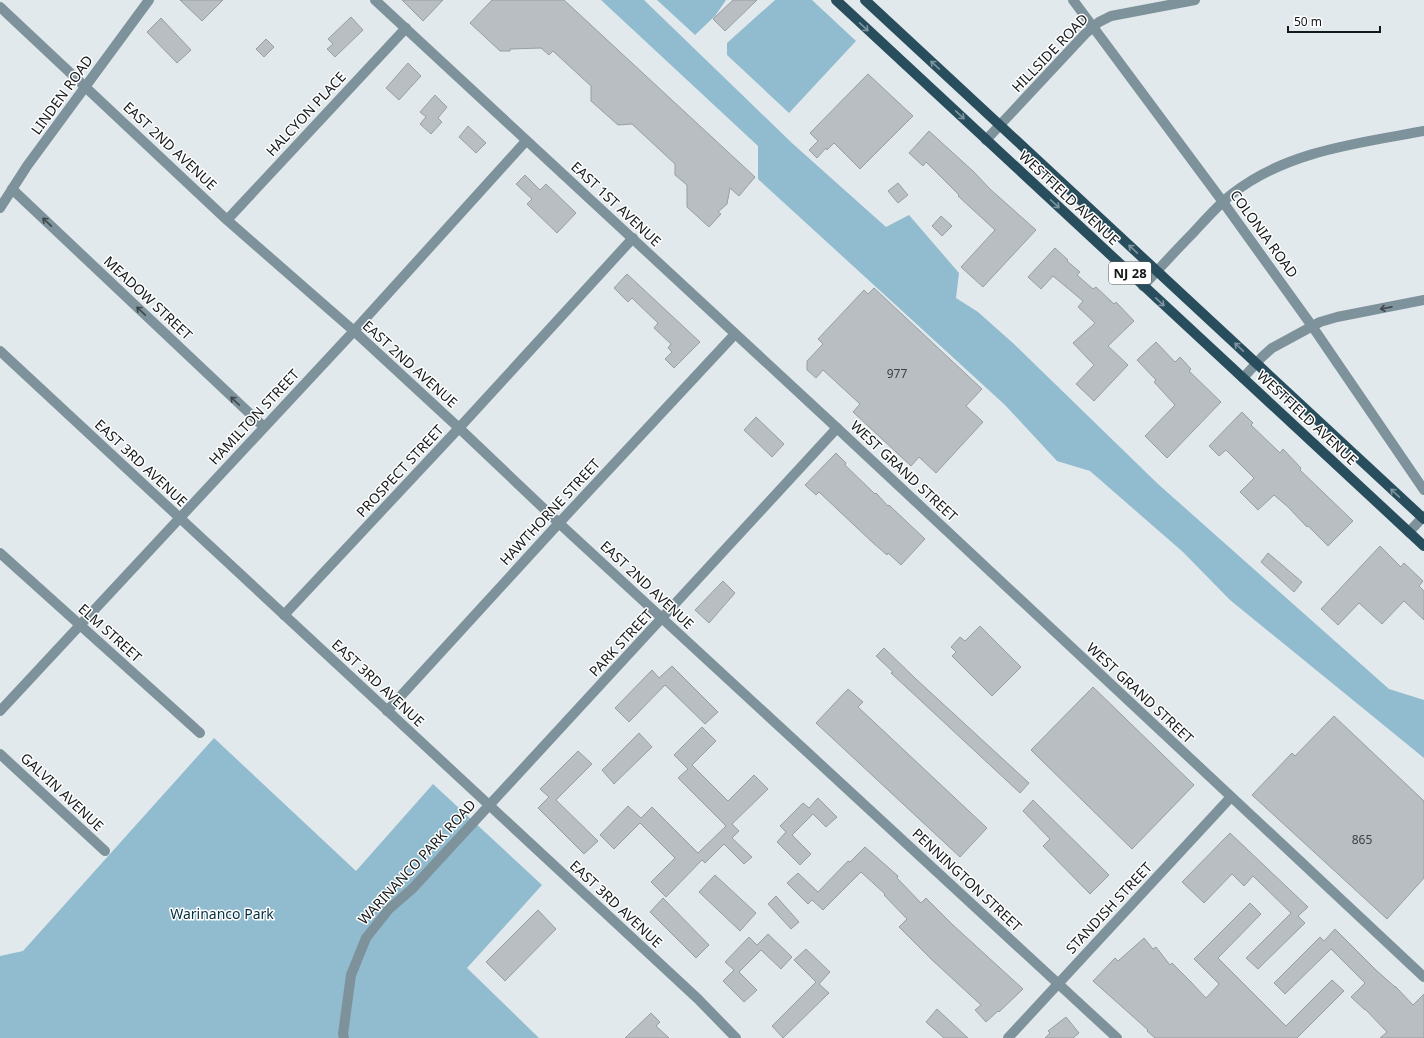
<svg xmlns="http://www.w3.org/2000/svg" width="1424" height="1038" font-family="'Noto Sans',sans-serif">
  <rect width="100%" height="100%" fill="#e2e9ec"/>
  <path fill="#91bccf" d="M601,0H644L793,144L886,227L909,215L959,273L956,298L978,312L1014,344L1158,484L1389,689L1424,700V758L1230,600L1183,552L1090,471L1057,461L1005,405L758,179V146Z
    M657,0H726L715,16L695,35Z
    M775,0H812L856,41L789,113L727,55V43Z
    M214,738L356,871L433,784L542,885L467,968L539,1038H0V956L23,951Z"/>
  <path fill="#b8bec1" stroke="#989ea1" d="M180,0H223L202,21Z
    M402,0H443L423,21Z
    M492,0H564L755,177L739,196L730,188L727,204L718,212L721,214L709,227L687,207V185L675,175V164L632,124L618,125L591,101V86L553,51L549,55L541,48L510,49V51H500L470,23Z
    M733,0H757L725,31L713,19Z
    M351,17L363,30L335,57L327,49L333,44L328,39Z
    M161,18L191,50L177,63L147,32Z
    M266,39L274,47L264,57L256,49Z
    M408,63L421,76L399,100L386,88Z
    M868,74L913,116L860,169L834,143L827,150L826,148L817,158L809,150L818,141L810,133Z
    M435,95L447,107L438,118L442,122L431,134L420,124L426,117L420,112Z
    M468,126L486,143L476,153L459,137Z
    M929,131L974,172L990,189L1036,230L983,287L961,267L995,230L958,196L959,195L926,162L923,166L909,153Z
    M525,175L540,190L546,184L576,213L557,233L527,204L532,199L516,184Z
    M898,183L908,195L898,203L888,191Z
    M941,216L952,226L942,236L932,226Z
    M1055,248L1068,260L1067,261L1080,272L1077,275L1093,289L1096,287L1114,304L1116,302L1134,321L1108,346L1128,365L1094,401L1076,384L1094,365L1073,343L1095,323L1078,307L1083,301L1053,276L1041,289L1028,277Z
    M627,274L700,342L674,368L665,359L672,352L668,348L671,344L654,328L658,323L632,298L628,302L614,288Z
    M874,288L982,389L966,406L983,422L936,473L919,457L911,466L853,412L860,404L823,370L816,378L807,370V361L823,344L818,339L864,290L868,294Z
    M1156,342L1175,362L1180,357L1191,369L1189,371L1221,402L1167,458L1145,436L1175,405L1154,382L1156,380L1137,360Z
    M1242,412L1253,423L1251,425L1280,453L1283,449L1301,468L1300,470L1353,521L1328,546L1308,526L1307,527L1288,507L1274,495L1258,510L1240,492L1254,478L1226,450L1219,456L1209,446Z
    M756,417L784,444L772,457L744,430Z
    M836,453L846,463L845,465L875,494L876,493L888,506L889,505L925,539L901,565L888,553L887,555L872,542L819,492L816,495L805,485Z
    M1380,546L1401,567L1404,563L1423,581L1419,586L1424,591V620L1404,601L1382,624L1359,603L1338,625L1321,609Z
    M1268,553L1302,582L1294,592L1261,562Z
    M723,581L735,593L709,623L695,610Z
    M980,626L1021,667L992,696L952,656L956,652L951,647L960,637L965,641Z
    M884,648L916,679L1029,783L1020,793L891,673L893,672L876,656Z
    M672,666L718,712L705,724L665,685L629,722L615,708L652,670L659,678Z
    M1093,687L1194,785L1132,849L1031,750Z
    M848,689L863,702L858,707L987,828L960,857L816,723Z
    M1334,716L1424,801V878L1387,919L1252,795L1292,753L1295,756Z
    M702,727L716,741L692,765L728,801L754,775L768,789L732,824L739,831L732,838L752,857L744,864L724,844L705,863L702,860L666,897L651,882L675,858L640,823L614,849L600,835L628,806L641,818L652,807L698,853L726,826L678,778L688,769L674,755Z
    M639,733L652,747L614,784L602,770Z
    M578,751L592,764L556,800L598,841L584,854L538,808L549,797L540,789Z
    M818,798L837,817L826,827L813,814L792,835L811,854L800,865L777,842L786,832L780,826L803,803L809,808Z
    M1033,800L1109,875L1090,894L1043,846L1050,839L1023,811Z
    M1230,833L1308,907L1298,916L1305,923L1258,969L1246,958L1291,913L1253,876L1244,886L1232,874L1204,903L1182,882Z
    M865,847L898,876L897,878L921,903L926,898L953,925L1023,989L999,1012L998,1011L986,1022L975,1010L981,1005L931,959L899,927L907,919L884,895L885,894L861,872L823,910L812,900L808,904L787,883L798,873L818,892L848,861L850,862Z
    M715,875L756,913L740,931L699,892Z
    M776,896L799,922L791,929L768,904Z
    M663,898L709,945L696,958L650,912Z
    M1250,903L1261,914L1218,958L1286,1026L1332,980L1344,991L1297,1038H1155L1147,1031L1148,1030L1093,981L1115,958L1118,961L1144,938L1153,949L1156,947L1170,965L1172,963L1190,981L1206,998L1219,984L1194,959Z
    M538,910L556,929L505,981L486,962Z
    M1335,929L1376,970L1395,987V986L1413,1005L1424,994V1038H1380L1387,1032L1365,1009V1010L1351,997L1365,983L1331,949L1285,994L1274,983L1320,937L1324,941Z
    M768,934L792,957L781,969L761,950L739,972L757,990L744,1002L723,981L734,970L725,962L749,937L757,945Z
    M806,949L830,972L819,984L829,993L783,1038L772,1026L816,982L794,960Z
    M937,1009L968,1038H944L926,1022Z
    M651,1013L660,1022L656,1026L669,1038H625Z
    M1066,1017L1079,1033L1073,1038H1045L1050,1033L1048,1031Z"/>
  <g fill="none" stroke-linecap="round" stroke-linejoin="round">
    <path stroke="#7e929b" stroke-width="10" d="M1073,0L1223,202L1312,326L1424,490
      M0,7L227,220L354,331L459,428L559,523L1117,1038
      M986,140L1085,34L1099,22L1111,16L1195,0
      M12,189L264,427
      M227,220L406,28
      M1143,286C1160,268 1176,250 1193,233C1206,219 1218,205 1232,194C1286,151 1359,143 1424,131
      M1243,378L1262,357L1272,348L1320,322L1337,317L1424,300
      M1409,532L1424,516
      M0,553L200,733
      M284,615L459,428L633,238
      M0,711L354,331L526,141
      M387,711L559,523L735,334
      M0,754L105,851
      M344,1038L343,1034L351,975L366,938L389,909L412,889L837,428
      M1008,1038L1231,797"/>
    <path stroke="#7e929b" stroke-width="10" d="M375,0L837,428L1424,977
      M0,208L27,166L149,0
      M0,351L698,999L736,1038"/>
    <path stroke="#284d5c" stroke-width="10" d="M836,0L1424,546
      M865,0L1424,519"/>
  </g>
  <defs><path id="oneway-shaft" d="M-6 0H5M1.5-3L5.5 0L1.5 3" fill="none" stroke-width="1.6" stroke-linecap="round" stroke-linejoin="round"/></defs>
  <g stroke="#7e949d">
    <use href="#oneway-shaft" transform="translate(864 27) rotate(43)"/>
    <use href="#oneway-shaft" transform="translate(935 65) rotate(-137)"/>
    <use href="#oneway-shaft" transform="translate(960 115) rotate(43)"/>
    <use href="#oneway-shaft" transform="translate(1055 204) rotate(43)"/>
    <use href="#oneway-shaft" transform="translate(1133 249) rotate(-137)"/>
    <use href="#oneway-shaft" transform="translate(1160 302) rotate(43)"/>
    <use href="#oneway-shaft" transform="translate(1239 347) rotate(-137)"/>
    <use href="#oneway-shaft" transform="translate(1395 493) rotate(-137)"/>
  </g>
  <g stroke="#3f494d">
    <use href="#oneway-shaft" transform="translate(47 222) rotate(-137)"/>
    <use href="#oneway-shaft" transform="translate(1386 308) rotate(169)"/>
    <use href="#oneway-shaft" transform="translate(141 311) rotate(-137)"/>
    <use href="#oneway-shaft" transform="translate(235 401) rotate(-137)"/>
  </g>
  <g text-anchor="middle" stroke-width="3" stroke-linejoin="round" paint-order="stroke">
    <g font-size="12" fill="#3e4243">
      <text x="897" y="378">977</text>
      <text x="1362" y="844">865</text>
    </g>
    <rect fill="#fff" stroke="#5b5d5e" stroke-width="1" x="1109" y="262" width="42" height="22" rx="3"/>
    <g font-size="13" font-weight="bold" fill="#151819">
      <text x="1130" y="278">NJ 28</text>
    </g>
    <g font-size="14" fill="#151819" stroke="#fff">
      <text transform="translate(1050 53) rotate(-46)" y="5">HILLSIDE ROAD</text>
      <text transform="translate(62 95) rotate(-54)" y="5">LINDEN ROAD</text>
      <text transform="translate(306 114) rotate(-47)" y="5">HALCYON PLACE</text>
      <text transform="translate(170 146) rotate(43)" y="5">EAST 2ND AVENUE</text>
      <text transform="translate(1069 198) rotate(43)" y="5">WESTFIELD AVENUE</text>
      <text transform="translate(616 204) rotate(43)" y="5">EAST 1ST AVENUE</text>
      <text transform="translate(1264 234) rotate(54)" y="5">COLONIA ROAD</text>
      <text transform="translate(148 298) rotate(43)" y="5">MEADOW STREET</text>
      <text transform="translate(410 364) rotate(42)" y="5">EAST 2ND AVENUE</text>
      <text transform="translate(254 417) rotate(-47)" y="5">HAMILTON STREET</text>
      <text transform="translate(1307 418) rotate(43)" y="5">WESTFIELD AVENUE</text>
      <text transform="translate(141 463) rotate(43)" y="5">EAST 3RD AVENUE</text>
      <text transform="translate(400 471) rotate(-47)" y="5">PROSPECT STREET</text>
      <text transform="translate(904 471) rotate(43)" y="5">WEST GRAND STREET</text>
      <text transform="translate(550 512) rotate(-47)" y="5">HAWTHORNE STREET</text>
      <text transform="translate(647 585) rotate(43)" y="5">EAST 2ND AVENUE</text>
      <text transform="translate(110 633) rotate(42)" y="5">ELM STREET</text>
      <text transform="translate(621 643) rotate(-47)" y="5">PARK STREET</text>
      <text transform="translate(378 683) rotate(43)" y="5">EAST 3RD AVENUE</text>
      <text transform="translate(1140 693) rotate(43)" y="5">WEST GRAND STREET</text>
      <text transform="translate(62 792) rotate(43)" y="5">GALVIN AVENUE</text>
      <text transform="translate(417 862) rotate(-47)" y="5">WARINANCO PARK ROAD</text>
      <text transform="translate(967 880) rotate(43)" y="5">PENNINGTON STREET</text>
      <text transform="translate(616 904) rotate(43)" y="5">EAST 3RD AVENUE</text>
      <text transform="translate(1109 908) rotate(-47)" y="5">STANDISH STREET</text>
    </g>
    <g font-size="14" fill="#022e3e" stroke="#fff">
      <text x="222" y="919">Warinanco Park</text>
    </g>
  </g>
  <path d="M1288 26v6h92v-6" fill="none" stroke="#151819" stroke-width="2"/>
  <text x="1294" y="26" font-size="12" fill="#151819" stroke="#ffffff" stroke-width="3" paint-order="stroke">50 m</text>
</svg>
